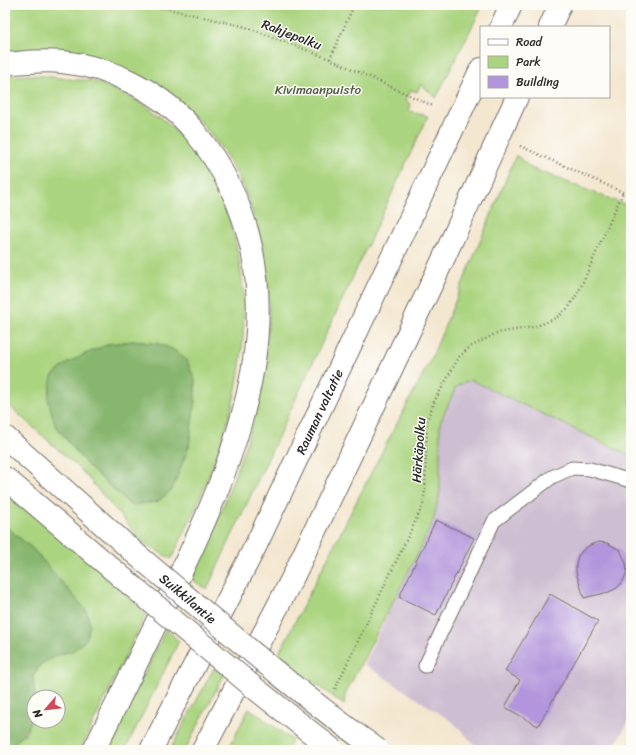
<svg xmlns="http://www.w3.org/2000/svg" width="636" height="755" font-family="Sriracha,sans-serif">
  <rect width="100%" height="100%" fill="#fdfcf7"/>
  <filter id="ink" filterUnits="userSpaceOnUse"><feTurbulence type="fractalNoise" baseFrequency=".025" numOctaves="2"/><feDisplacementMap in="SourceGraphic" scale="8" xChannelSelector="R" yChannelSelector="G"/><feConvolveMatrix kernelMatrix="1 2 1 2 8 2 1 2 1" color-interpolation-filters="sRGB"/></filter>
  <filter id="wash" filterUnits="userSpaceOnUse"><feTurbulence type="fractalNoise" baseFrequency=".012" numOctaves="4" result="noise"/><feDisplacementMap in="SourceGraphic" scale="16" xChannelSelector="R" yChannelSelector="G"/><feGaussianBlur stdDeviation="0.9" result="paint"/><feColorMatrix in="noise" values="0 0 0 0 0 0 0 0 0 0 0 0 0 0 0 0 0 1.4 0 .05"/><feComposite in="paint" operator="in"/></filter>
  <g filter="url(#wash)">
    <rect width="100%" height="100%" fill="#f4e7d0"/>
    <path fill="#cebed1" d="M471,380L631,456V717L612,750H487L474,744L454,723L364,664L434,518L440,491V423L456,387L463,383Z"/>
    <path fill="#aad47f" stroke="#6a8055" fill-rule="evenodd" d="M5,5H483L436,98L421,84L417,92L411,90L406,101L411,104L409,112L428,116L207,589L191,579L224,504L246,444L258,403L265,362L269,315L268,288L264,254L257,226L248,199L237,174L222,149L198,119L179,102L61,52L20,51L5,53Z
      M34,75C48,77 63,78 77,80C83,80 90,80 95,82C112,87 146,104 158,115C171,125 184,140 194,153C254,232 254,343 224,434C210,477 192,519 171,559L143,542L82,471L5,402V76ZM133,341L159,344L174,350L187,361L195,381V401L157,502L130,505L88,466L109,344Z
      M516,155L531,168L631,207V456L471,380L463,383L456,387L440,423V491L434,518L420,549L345,695L344,705L278,655L373,469L432,357Z
      M5,491L120,587L146,614L80,750H8L27,731L34,711V721H58V697H35L32,675C44,659 53,656 72,651L33,549L5,526Z
      M166,629L179,641L125,750H107Z
      M214,668L224,675L185,750H170Z
      M249,708L292,740L287,750H228Z"/>
    <path fill="#87b66e" stroke="#59704c" d="M133,341L159,344L174,350L187,361L195,381V401L189,446L172,490L157,502L131,505L88,466L55,425L48,399L52,376L66,364L87,353L109,344Z
      M5,526L33,549L86,610L90,625L86,640L72,651L57,655L41,664L33,675L35,697H34C34,725 26,731 8,750H5Z"/>
    <g id="blocks">
      <path fill="#b295dc" d="M436,520L474,538L436,615L399,597Z
        M598,542L607,543L620,550L626,563L627,572L623,581L617,588L609,592L584,598L576,572V564L578,556L583,550L590,545Z
        M550,594L598,621L538,726L505,707L520,680L505,671Z"/>
    </g>
  </g>
  <g filter="url(#ink)">
    <use href="#blocks" fill-opacity="0" stroke="#716d65" stroke-width="1"/>
    <g fill="none" stroke-linecap="round" stroke-linejoin="round">
      <defs>
        <path id="lane" d="M425,666L494,521L552,477L572,468L590,469L631,481"/>
        <path id="primary" d="M5,437L137,555
          M5,478L125,580"/>
        <g id="highway">
          <path d="M501,27L511,5"/>
          <path d="M550,27L560,5"/>
          <path d="M5,64C24,62 43,60 62,62C113,67 163,93 195,132C315,280 239,455 166,603C142,652 118,701 94,750"/>
          <path id="s1" d="M151,750L256,545L481,69"/>
          <path d="M203,750L293,577L441,264L517,97"/>
        </g>
      </defs>
      <use href="#lane" stroke="#716d65" stroke-width="15"/>
      <use href="#primary" stroke="#716d65" stroke-width="24"/>
      <use href="#highway" stroke="#716d65" stroke-width="24"/>
      <path stroke="#716d65" stroke-width="2.5" stroke-dasharray="1 3" stroke-linecap="butt" d="M137,5L169,9L246,27L330,59L433,106
        M330,59L354,5
        M520,146L631,196
        M335,689L423,505L425,489L427,420L435,400L459,357L470,347L497,333L533,327L545,323L559,316L569,307L579,291L623,192"/>
      <use href="#lane" stroke="#fff" stroke-width="13"/>
      <use href="#primary" stroke="#fff" stroke-width="22"/>
      <use href="#highway" stroke="#fff" stroke-width="22"/>
      <defs>
        <g id="primary-bridge">
          <path id="s2" d="M137,555C216,621 293,690 378,750"/>
          <path d="M125,580L257,690L333,750"/>
        </g>
      </defs>
      <use href="#primary-bridge" stroke="#716d65" stroke-width="24" stroke-linecap="butt"/>
      <use href="#primary-bridge" stroke="#fff" stroke-width="22"/>
    </g>
  </g>
  <g text-anchor="middle" stroke-width="3" stroke-linejoin="round" paint-order="stroke">
    <g font-size="13" fill="#2b2b2b" stroke="#fdfcf7">
      <text transform="translate(292 34) rotate(21)" y="5">Rahjepolku</text>
      <text dy="5" stroke="none"><textPath href="#s1" startOffset="378">Rauman valtatie</textPath></text>
      <text transform="translate(418 450) rotate(-86)" y="5">Härkäpolku</text>
      <text dy="5" stroke="none"><textPath href="#s2" startOffset="67">Suikkilantie</textPath></text>
    </g>
    <g font-size="13" fill="#515e44" stroke="#fdfcf7">
      <text x="318" y="94">Kivimaanpuisto</text>
    </g>
  </g>
  <rect width="636" height="755" fill="none" stroke="#fdfcf7" stroke-width="20"/>
  <rect x="480" y="26" width="130" height="72" fill="#fdfcf7" stroke="#a9a8a5"/>
  <rect x="488" y="39" width="20" height="6" fill="#ffffff" stroke="#a9a8a5"/>
  <text x="516" y="46" font-size="12" fill="#2b2b2b">Road</text>
  <rect x="488" y="56" width="20" height="12" fill="#aad47f" stroke="#a9a8a5"/>
  <text x="516" y="66" font-size="12" fill="#2b2b2b">Park</text>
  <rect x="488" y="76" width="20" height="12" fill="#b295dc" stroke="#a9a8a5"/>
  <text x="516" y="86" font-size="12" fill="#2b2b2b">Building</text>
  <g transform="translate(46 709) rotate(242)"><circle r="19" fill="#fdfcf7" stroke="#a9a8a5"/>
  <path d="M0-3L7 15L0 10L-7 15Z" fill="#d1495b"/>
  <text y="-6" font-size="11" font-weight="bold" text-anchor="middle" fill="#2b2b2b">N</text>
  </g>
</svg>
